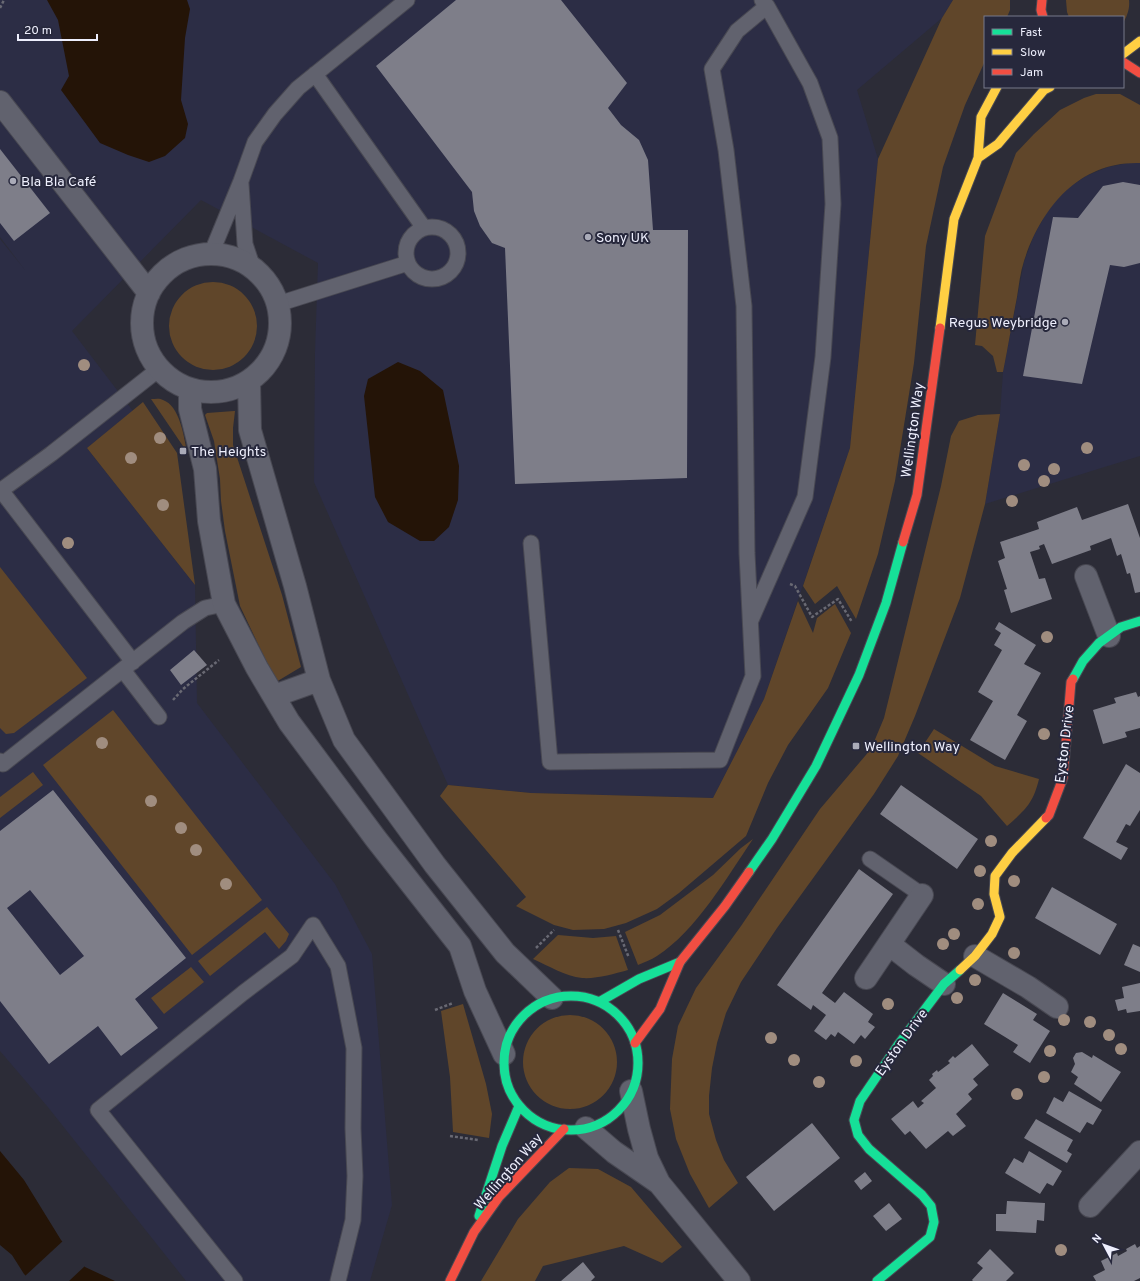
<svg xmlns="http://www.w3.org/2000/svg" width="1140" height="1281" font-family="Overpass,sans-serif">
  <rect width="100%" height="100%" fill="#2c2c37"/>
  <path fill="#2c2d45" d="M0,0H953L942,18L857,90L878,159L850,448L764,699L713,798L531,793L448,785L314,482L315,352L318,263L201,200L72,331L133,411L87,448L195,585L197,703L335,884L372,954L392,1205L370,1281H186L47,1106L0,1051V239L25,270L0,237Z
    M1128,163H1140V456L985,504L1000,414L1003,372L1024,262L1034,235L1047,212L1058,197L1071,186L1086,176L1108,167Z"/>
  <path fill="#60462a" d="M953,0H1010V10L1007,17H985V61L965,105L943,167L926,246L914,363L895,481L878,554L856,619L837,586L815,604L803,586L850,448L878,159L942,18Z
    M1066,0H1129C1130,9 1127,16 1123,23V17H1069L1067,12Z
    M1096,94H1120L1140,105V163C1079,161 1041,208 1024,261C1020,273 1019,285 1017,297C1012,322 1008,347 1003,372H997L993,356L982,346L975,345L985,236L1016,153L1034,134L1060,110L1084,98Z
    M169 326a44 44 0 1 1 88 0a44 44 0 1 1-88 0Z
    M151,399C155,399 160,398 163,400C180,406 184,437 187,452Z
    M143,402L177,453L195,585L87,448Z
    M234,411H235L233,428V445L282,595L301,667L276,682L240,606L225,531L221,501L220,479L214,441L205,415L207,413Z
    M1000,414L985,504L960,598L915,716L898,756L874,794L777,928L741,982L726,1013L717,1043L712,1068L709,1096V1114L716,1140L724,1160L738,1183L709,1208L690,1174L676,1139L670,1109L672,1059L678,1026L696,988L741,926L820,809L871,749L884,718L941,486L951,436L959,421L978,415Z
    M0,567L87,678L14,733L6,734L0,728Z
    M798,601L813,633L817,618L835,604L851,633L828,688L788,745L768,783L746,836L679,893L657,909L626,923L604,929L573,930L554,925L516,906L526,897L440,796L448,785L531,793L713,798L764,699Z
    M113,710L262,900L192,955L43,765Z
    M934,729L995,766L1039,779C1033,804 1025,810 1007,826L981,796L918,753Z
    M33,772L43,785L0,818V797Z
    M753,839C727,877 696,931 657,956C651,960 644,962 638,965L625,932L660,915L713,875L741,848Z
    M267,907L289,934L286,941L279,949L265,932L210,976L198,961Z
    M558,935L593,938L616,936L628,970C613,974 597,979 582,978C565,976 549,966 533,959Z
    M191,967L204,982L164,1014L151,998Z
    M463,1004L486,1084L492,1114L489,1138L453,1132L450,1077L441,1011Z
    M523 1062a47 47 0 1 1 94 0a47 47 0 1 1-94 0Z
    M569,1168L598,1169L631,1187L682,1247L662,1263L624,1246L543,1266L535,1281H481L518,1219L550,1182Z"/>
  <path fill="#241407" d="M47,0H187L190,9L185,38L181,100L188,124L185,138L165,156L149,162L128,155L100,143L61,90L69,76L58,20Z
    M398,362L420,371L443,390L459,466L458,500L449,527L434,541H420L388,522L375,497L364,396L368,379Z
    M0,1151L24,1180L61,1240L85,1267L115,1281H31L24,1274L12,1255L0,1245Z"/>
  <path fill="#2c2c37" d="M64,1240L86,1265L69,1281H28L24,1277Z"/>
  <path fill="#7e7e89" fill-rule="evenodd" d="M456,0H561L627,83L608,108L621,125L639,140L648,160L653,230H688L687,478L515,484L505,248L492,243L480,226L474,211L472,192L376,66Z
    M0,149L50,213L14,241L0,223Z
    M1123,182L1140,185V263L1124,267L1110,265L1082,384L1023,376L1053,217L1078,218L1103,186Z
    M1128,504L1140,538V592L1135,593L1130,573L1127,574L1121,554L1117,556L1111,538L1090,546L1091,550L1052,564L1044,544L1039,546L1040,549L1030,552L1039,579L1045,578L1052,599L1011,613L1004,590L1007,589L998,561L1005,558L1000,542L1039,529L1037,522L1077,507L1082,520Z
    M999,622L1036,645L1024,664L1041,673L1017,715L1027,721L1005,760L970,740L993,701L978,692L1002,650L994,645L1001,633L995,629Z
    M194,650L207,665L181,685L170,670Z
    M1136,692L1138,697L1140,696V728L1125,732L1127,737L1103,744L1093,710L1116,703L1114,698Z
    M1126,764L1140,773V810L1130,826L1126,824L1116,842L1128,848L1121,860L1083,838Z
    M901,785L978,839L957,869L880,814Z
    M53,790L186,958L135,999L158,1028L121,1056L98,1026L49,1064L0,1001V831ZM30,890L84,956L60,975L7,908Z
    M859,869L893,894L822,993L835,1003L844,992L873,1014L868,1022L875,1027L865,1039L861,1035L854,1044L838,1032L835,1037L831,1034L826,1040L814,1031L826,1015L813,1005L811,1010L777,985Z
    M1052,887L1117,924L1100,955L1035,918Z
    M1133,944L1140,947V972L1124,965Z
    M1140,983V1011L1127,1013L1126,1009L1118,1011L1115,1000L1124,998L1122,987Z
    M1003,993L1037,1014L1033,1020L1050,1031L1030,1063L1013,1052L1018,1045L984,1024Z
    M972,1044L989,1065L973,1079L978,1085L968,1094L972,1099L956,1114L966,1126L953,1136L948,1131L926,1149L910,1131L905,1135L891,1119L913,1101L918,1108L924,1103L921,1101L936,1088L929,1080L933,1076L932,1074L937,1070L938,1072L950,1063L948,1061L953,1056L955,1058Z
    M1082,1052L1092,1058L1093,1055L1121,1072L1101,1102L1074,1084L1078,1077L1071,1072L1075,1064L1073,1058L1076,1053Z
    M1069,1091L1102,1110L1093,1125L1087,1122L1080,1133L1046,1113L1054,1097L1063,1102Z
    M1036,1119L1073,1140L1067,1151L1072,1154L1067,1163L1024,1138Z
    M812,1123L840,1158L774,1211L746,1177Z
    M1029,1151L1062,1171L1053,1186L1047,1183L1040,1194L1005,1173L1014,1158L1023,1163Z
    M865,1172L872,1181L861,1190L854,1181Z
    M1007,1201L1045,1203L1044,1221L1037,1220L1036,1233L996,1231V1214H1006Z
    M889,1203L902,1219L886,1231L873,1216Z
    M1135,1244L1137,1248L1140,1246V1278L1134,1281H1096L1093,1276L1105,1270L1101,1261L1117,1253L1118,1256L1127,1251L1126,1249Z
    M990,1249L1014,1273L1006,1281H973L972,1280L983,1268L977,1263Z
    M583,1262L595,1277L591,1281H561Z"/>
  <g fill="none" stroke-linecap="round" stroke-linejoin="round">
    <defs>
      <path id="lane" d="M315,74L424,228
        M241,184L245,244L253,268
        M406 253a26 26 0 1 1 52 0a26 26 0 1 1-52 0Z
        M211,254L241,181L255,142L275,114L298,88L407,0
        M278,304L408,263
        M0,489L133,662
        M0,491L51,454L159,369
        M531,543L550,762L720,760L753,676L747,553L744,306L726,150L712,69L737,31L767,6
        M751,620L805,497L823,357L833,204L830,138L810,83L767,6L762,0
        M123,670L159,717
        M0,761L3,764L183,622L205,608L224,604
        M870,859L922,895
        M235,1281L98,1110L243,993L292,956L313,925L338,966L354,1048L353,1128L355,1176L353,1220L338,1281"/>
      <path id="street" d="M0,102L149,293
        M142 323a69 69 0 1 1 138 0a69 69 0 1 1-138 0Z
        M249,381L250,430L295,586L319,680L344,740L435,865L505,953L552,998
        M190,389V409L205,469L209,521L224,604L257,668L289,722L376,839L460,946L475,991L504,1054
        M1086,576L1109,636
        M274,696L319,680
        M889,944L916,965L944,984
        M975,956L1028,987L1057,1007
        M866,978L922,895
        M631,1091L639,1129L647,1158L659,1183L739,1281
        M586,1128L614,1152L659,1183
        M1090,1206L1140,1152"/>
      <path id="fast" d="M1073,679L1083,661L1099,643L1121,627L1140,621
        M749,872L772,839L816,766L859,675L886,603L903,542
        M504 1063a67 67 0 1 1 134 0a67 67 0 1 1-134 0Z
        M599,1002L639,979L680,962
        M479,1216L502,1146L519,1106
        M877,1281L930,1237L934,1222L931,1206L922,1195L869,1149L858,1135L854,1120L860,1101L898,1045L944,984L960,970"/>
      <path id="slow" d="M1123,54L1140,41
        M978,158L998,144L1044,90L1050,87
        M940,328L954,219L978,158L981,117L997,87
        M960,970L975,956L992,934L1000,917L994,894L995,876L1012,853L1046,818"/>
      <path id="jam" d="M1042,0L1041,10L1043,17
        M1123,62L1140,73
        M903,542L917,495L940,328
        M1046,818L1049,815L1063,778L1071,682L1073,679
        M635,1043L660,1009L680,962L725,906L749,872
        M450,1281L474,1232L499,1197L564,1129"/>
    </defs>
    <use href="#lane" stroke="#484852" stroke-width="17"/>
    <use href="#street" stroke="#484852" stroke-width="24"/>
    <use href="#fast" stroke="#484852" stroke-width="11"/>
    <use href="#slow" stroke="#484852" stroke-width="11"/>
    <use href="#jam" stroke="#484852" stroke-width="11"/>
    <path stroke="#696973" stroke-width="2.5" stroke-dasharray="3 2" stroke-linecap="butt" d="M0,8L4,0
      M790,584L795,586L812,617L838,599L852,622
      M173,700L183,689L219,660
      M618,930L629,958
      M536,948L554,930
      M435,1010L453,1003
      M450,1136L478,1140"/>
    <use href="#lane" stroke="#61626e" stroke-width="15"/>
    <use href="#street" stroke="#61626e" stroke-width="22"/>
    <use href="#fast" stroke="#16e098" stroke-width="9"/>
    <use href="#slow" stroke="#ffcf43" stroke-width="9"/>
    <use href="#jam" stroke="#f24e42" stroke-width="9"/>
  </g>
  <g fill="#a08d7f">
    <circle cx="84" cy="365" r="6"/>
    <circle cx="160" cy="438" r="6"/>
    <circle cx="1087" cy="448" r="6"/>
    <circle cx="131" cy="458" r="6"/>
    <circle cx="1024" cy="465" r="6"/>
    <circle cx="1054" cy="469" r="6"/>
    <circle cx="1044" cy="481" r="6"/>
    <circle cx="1012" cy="501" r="6"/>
    <circle cx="163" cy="505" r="6"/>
    <circle cx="68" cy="543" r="6"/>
    <circle cx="1047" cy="637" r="6"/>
    <circle cx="1044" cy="734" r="6"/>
    <circle cx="102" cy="743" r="6"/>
    <circle cx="151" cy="801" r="6"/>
    <circle cx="181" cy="828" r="6"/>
    <circle cx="991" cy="841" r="6"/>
    <circle cx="196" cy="850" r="6"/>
    <circle cx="980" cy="871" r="6"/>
    <circle cx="1014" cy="881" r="6"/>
    <circle cx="226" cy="884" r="6"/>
    <circle cx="978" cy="904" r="6"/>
    <circle cx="954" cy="934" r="6"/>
    <circle cx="943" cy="944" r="6"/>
    <circle cx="1014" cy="953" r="6"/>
    <circle cx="975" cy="980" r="6"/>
    <circle cx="957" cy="998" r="6"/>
    <circle cx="888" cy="1004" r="6"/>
    <circle cx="1064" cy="1020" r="6"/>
    <circle cx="1090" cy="1022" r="6"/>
    <circle cx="1109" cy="1035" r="6"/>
    <circle cx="771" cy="1038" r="6"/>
    <circle cx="1121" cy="1049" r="6"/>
    <circle cx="1050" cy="1051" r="6"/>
    <circle cx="794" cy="1060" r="6"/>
    <circle cx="856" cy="1061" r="6"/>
    <circle cx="1044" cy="1077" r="6"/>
    <circle cx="819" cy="1082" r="6"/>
    <circle cx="1017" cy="1094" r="6"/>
    <circle cx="1061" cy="1250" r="6"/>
  </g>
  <g fill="#aaabb8" stroke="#27283c" stroke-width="1.5">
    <circle cx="13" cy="181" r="4"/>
    <circle cx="588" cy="237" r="4"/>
    <circle cx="1065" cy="322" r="4"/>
    <rect x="179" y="447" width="8" height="8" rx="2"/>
    <rect x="852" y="742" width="8" height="8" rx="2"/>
  </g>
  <g text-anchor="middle" stroke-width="4" stroke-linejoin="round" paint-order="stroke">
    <g font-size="14" fill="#eeeffd" stroke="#27283c" text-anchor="start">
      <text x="21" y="186">Bla Bla Café</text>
      <text x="596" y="242">Sony UK</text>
      <text x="1057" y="327" text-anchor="end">Regus Weybridge</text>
      <text x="191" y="456">The Heights</text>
      <text x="864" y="751">Wellington Way</text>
    </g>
    <g font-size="14" fill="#eeeffd" stroke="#27283c">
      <text transform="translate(912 430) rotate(-82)" y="5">Wellington Way</text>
      <text transform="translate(1064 744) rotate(-83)" y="5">Eyston Drive</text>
      <text transform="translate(901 1042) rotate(-54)" y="5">Eyston Drive</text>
      <text transform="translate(508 1171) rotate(-49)" y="5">Wellington Way</text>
    </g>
  </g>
  <rect x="984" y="16" width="140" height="72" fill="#27283c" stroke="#777889"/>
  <rect x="992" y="29" width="20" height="6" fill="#16e098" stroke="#777889"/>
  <text x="1020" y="36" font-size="12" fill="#eeeffd">Fast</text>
  <rect x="992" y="49" width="20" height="6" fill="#ffcf43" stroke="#777889"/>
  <text x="1020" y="56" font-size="12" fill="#eeeffd">Slow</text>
  <rect x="992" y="69" width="20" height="6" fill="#f24e42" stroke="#777889"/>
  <text x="1020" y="76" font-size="12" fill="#eeeffd">Jam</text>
  <g transform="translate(1104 1245) rotate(311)" stroke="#27283c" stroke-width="3" paint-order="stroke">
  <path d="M0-3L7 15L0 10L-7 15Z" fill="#eeeffd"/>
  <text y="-6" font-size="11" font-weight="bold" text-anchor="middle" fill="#eeeffd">N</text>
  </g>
  <path d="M18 34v6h79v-6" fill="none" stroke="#eeeffd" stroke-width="2"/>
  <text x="24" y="34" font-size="12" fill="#eeeffd" stroke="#27283c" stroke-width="3" paint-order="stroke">20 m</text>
</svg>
